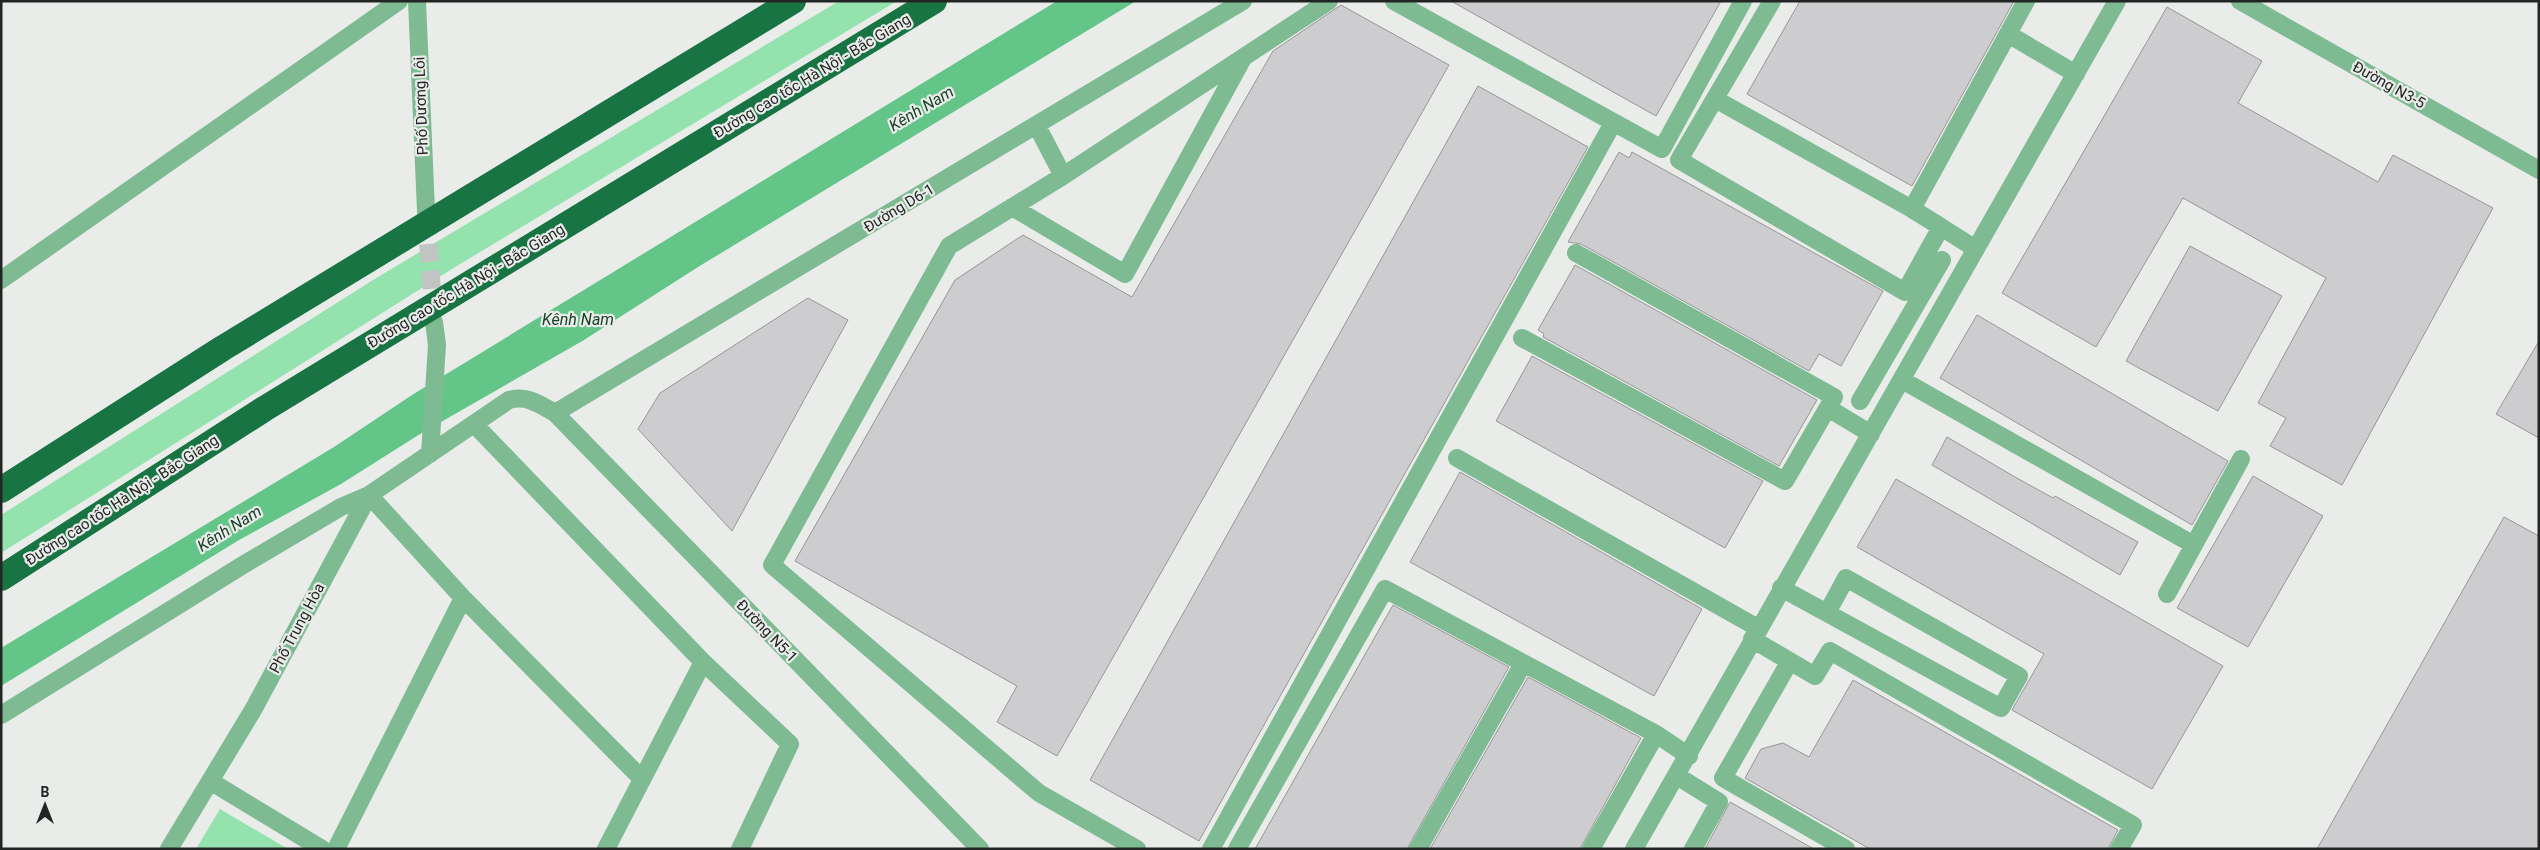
<svg xmlns="http://www.w3.org/2000/svg" width="2540" height="850" font-family="Roboto,sans-serif">
  <rect width="100%" height="100%" fill="#e9ece9"/>
  <path fill="#94e2ae" d="M839,1H897L452,269L1,553V515L373,280Z
    M220,809L288,849H196Z"/>
  <path fill="#63c588" d="M1057,1H1136L698,267L584,340L420,434L341,484L239,540L1,686V648L334,447L412,395Z"/>
  <path fill="#cdcccf" stroke="#979699" d="M1451,1H1721L1656,116Z
    M1800,1H2014L1912,186L1747,94Z
    M1341,5L1449,65L1057,756L997,722L1017,686L795,561L955,280L1023,235L1132,297L1273,51Z
    M2167,7L2262,61L2238,103L2378,182L2393,155L2493,208L2342,485L2270,446L2286,418L2258,403L2326,278L2183,198L2096,347L2002,293Z
    M1478,86L1588,147L1199,841L1090,780Z
    M1619,152L1629,158L1632,152L1883,291L1841,366L1819,354L1809,371L1581,244L1568,242Z
    M2190,246L2282,296L2218,411L2126,361Z
    M1575,265L1817,400L1779,466L1543,337L1544,334L1538,330Z
    M808,298L848,320L732,531L638,429L660,393Z
    M1977,315L2228,461L2192,525L1940,378Z
    M2539,341V438L2496,414Z
    M1532,356L1763,481L1725,548L1496,421Z
    M1947,437L2015,477L2053,498L2055,496L2138,542L2120,575L1932,465Z
    M1460,472L1702,609L1654,696L1410,562Z
    M2253,476L2323,516L2248,647L2177,608Z
    M1896,479L2223,666L2152,789L2012,710L2044,654L1857,547Z
    M2504,517L2539,536V849H2317Z
    M1393,605L1509,667L1407,849H1255Z
    M1528,677L1641,738L1580,849H1430Z
    M1853,680L2118,830L2108,849H1870L1745,778L1761,749L1783,743L1809,757Z
    M1730,802L1814,849H1705Z"/>
  <g fill="none" stroke-linecap="round" stroke-linejoin="round">
    <path stroke="#c1c4c2" stroke-width="18" stroke-dasharray="18 9" stroke-linecap="butt" d="M426,217L434,315"/>
    <path stroke="#7fbb92" stroke-width="18" d="M417,1L426,211
      M1394,1L1662,149L1743,1
      M1772,1L1679,160L1905,292L1941,227L1912,209L2026,1
      M2240,1L2539,170
      M2008,34L2076,74
      M1715,99L1912,209
      M1037,126L1063,176
      M1012,207L1125,274L1242,60
      M1941,227L1976,249
      M1,280L399,1
      M1522,338L1785,481L1834,397L1576,253
      M1902,380L2194,545
      M1860,401L1942,260
      M1828,408L1871,434
      M555,413L1243,1
      M475,425L703,662L790,744L740,849
      M430,454L437,345L434,322
      M1457,458L1758,628
      M369,495L463,598L642,779
      M1781,588L2001,708L2019,676L1846,578L1827,613
      M2167,594L2241,459
      M1752,639L1815,676L1830,651L2133,825L2119,849
      M1790,661L1723,778L1846,849
      M1,715L243,565L341,507L369,495
      M1677,776L1719,802L1693,849
      M210,781L322,849
      M169,849L253,710L369,495L509,400C527,395 539,404 555,413L980,849
      M336,849L463,598
      M606,849L703,662
      M1137,849L1039,793L772,565L949,246L1063,176L1329,1
      M1211,849L1613,123
      M1237,849L1385,589L1656,734L1689,756
      M1418,849L1523,664
      M1591,849L1656,734
      M1634,849L2117,1"/>
    <path stroke="#187443" stroke-width="26" d="M1,490L223,348L793,1
      M1,578L264,409L934,1"/>
  </g>
  <g text-anchor="middle" stroke-width="4.5" stroke-linejoin="round" paint-order="stroke">
    <g font-size="15" fill="#232424" stroke="#e9ece9">
      <text transform="translate(812 76) rotate(-31)" y="5">Đường cao tốc Hà Nội - Bắc Giang</text>
      <text transform="translate(2389 85) rotate(29)" y="5">Đường N3-5</text>
      <text transform="translate(421 106) rotate(-92)" y="5">Phố Dương Lôi</text>
      <text transform="translate(899 208) rotate(-31)" y="5">Đường D6-1</text>
      <text transform="translate(466 286) rotate(-31)" y="5">Đường cao tốc Hà Nội - Bắc Giang</text>
      <text transform="translate(122 500) rotate(-33)" y="5">Đường cao tốc Hà Nội - Bắc Giang</text>
      <text transform="translate(297 628) rotate(-62)" y="5">Phố Trung Hòa</text>
      <text transform="translate(767 631) rotate(46)" y="5">Đường N5-1</text>
    </g>
    <g font-size="16" font-style="italic" fill="#174027" stroke="#e9ece9">
      <text transform="translate(921 108) rotate(-31)" y="6">Kênh Nam</text>
      <text x="578" y="325">Kênh Nam</text>
      <text transform="translate(229 528) rotate(-32)" y="6">Kênh Nam</text>
    </g>
  </g>
  <rect width="2540" height="850" fill="none" stroke="#232424" stroke-width="5"/>
  <g transform="translate(45 805)" stroke="#e9ece9" stroke-width="4" paint-order="stroke">
  <path d="M0-4L9 19L0 12L-9 19Z" fill="#232424"/>
  <text y="-8" font-size="14" font-weight="bold" text-anchor="middle" fill="#232424">B</text>
  </g>
</svg>
